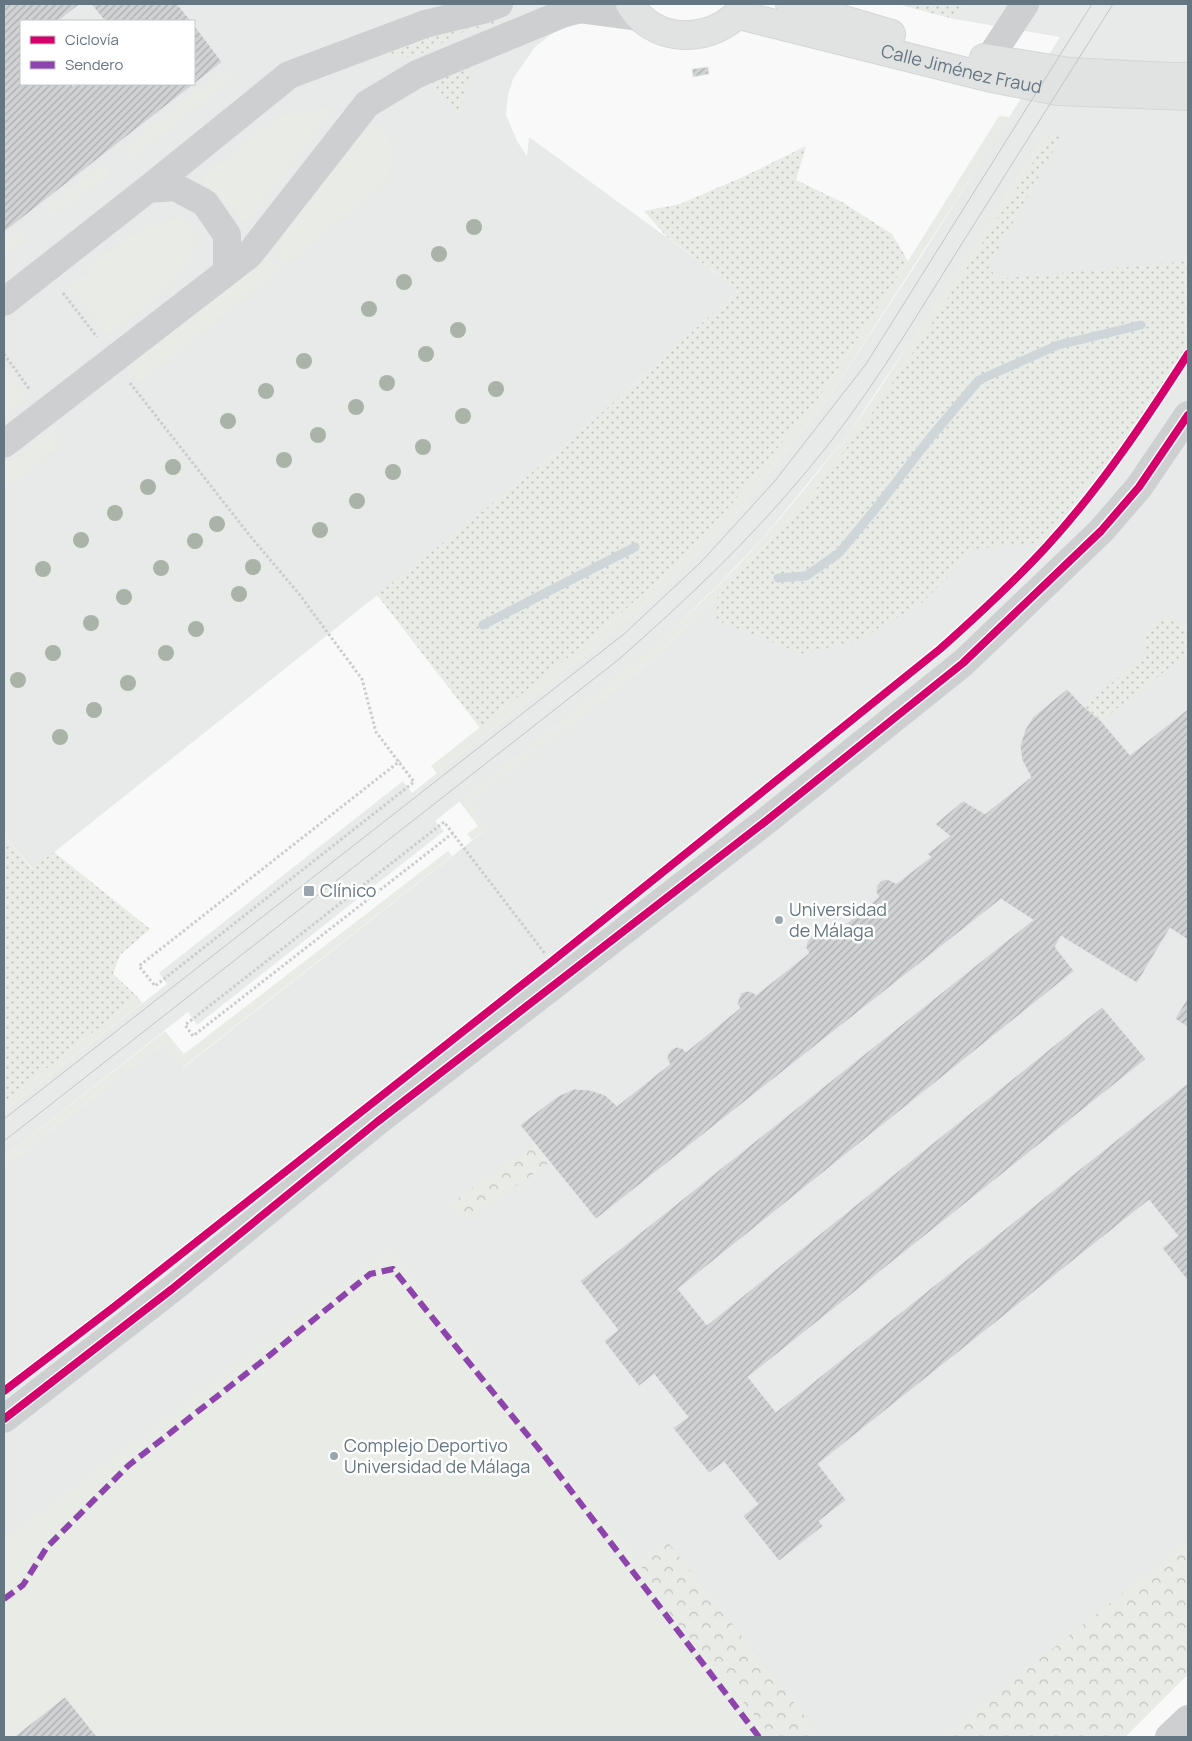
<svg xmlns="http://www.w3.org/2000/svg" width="1192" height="1741" font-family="Manrope,sans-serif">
  <defs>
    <pattern id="grass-dots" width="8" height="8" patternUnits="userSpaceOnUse" patternTransform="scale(1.25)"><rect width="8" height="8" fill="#e8ebe6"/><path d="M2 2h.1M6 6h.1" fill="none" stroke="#c0c3c0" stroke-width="1.8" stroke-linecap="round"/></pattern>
    <pattern id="forest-crowns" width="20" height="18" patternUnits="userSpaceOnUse" patternTransform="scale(1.25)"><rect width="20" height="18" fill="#e8ebe6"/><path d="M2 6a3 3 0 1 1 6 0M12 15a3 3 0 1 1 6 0" fill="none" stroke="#c0c3c0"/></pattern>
    <pattern id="building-hatch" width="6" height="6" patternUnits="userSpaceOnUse" patternTransform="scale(1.25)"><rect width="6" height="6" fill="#d0d2d3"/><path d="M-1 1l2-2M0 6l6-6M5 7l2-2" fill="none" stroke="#acafb1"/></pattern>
  </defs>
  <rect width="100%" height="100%" fill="#f9f9f9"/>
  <path fill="#e8e9e9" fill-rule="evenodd" d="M4,4H578L586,23L568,26L554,32L535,47L513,79L508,95L506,115L517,141L527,156L529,137L739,290L560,450L33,869L4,835ZM21,21H194V84H21Z
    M898,4H1188V1674L1125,1737H4V1167L163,1043L183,1068L488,828L468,803L622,684L668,645L718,596L769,543L921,340L1052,130L848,434L762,539L718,585L662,639L615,679L435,821L444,831L197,1025L188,1012L4,1157V1111L167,984L159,973L403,781L412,793L599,644L678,574L740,509L825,403L915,266L1060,37L954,19Z"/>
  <path fill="url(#grass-dots)" d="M898,4H964L954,19Z
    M506,15L504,21L460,33L413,58L392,55L370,58L368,54Z
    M475,58L458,114L430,80Z
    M1050,135L1061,137L989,265L996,279L1188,261V345L1141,418L1042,542L974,549L923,602L859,640L803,654L716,620L718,596L808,500L870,416L921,340Z
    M806,146L796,180L842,202L892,234L908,261L818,399L733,503L672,569L594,637L480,728L377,595L560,450L739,290L667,237L644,211L680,204L745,176Z
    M1166,619L1177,621L1188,634L1187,650L1183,657L1101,721L1083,706L1148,654C1140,635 1147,623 1166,619Z
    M4,835L32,869L54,852L150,929L120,955L113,974L138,997L4,1102Z"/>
  <path fill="url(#forest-crowns)" d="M535,1143L550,1162L473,1216L463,1220L448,1206Z
    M666,1540L821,1737H772L652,1592L639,1561Z
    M1188,1541V1674L1125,1737H942Z"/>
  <path fill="#e8ebe6" d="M225,68L233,78L129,160L121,150Z
    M335,107L311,137L251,219L245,222L241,220L234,209L201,181L202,178L205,175L269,125L286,114Z
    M999,116L1010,117L825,403L740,509L678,574L599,644L437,773L431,766L594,637L672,569L733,503L818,399L908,261Z
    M376,121L391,141V159L387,181L287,263L273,250L347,147Z
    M1048,128L1052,130L1050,135L921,340L870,416L808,500L718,596L668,645L622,684L469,803L488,828L472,840L467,834L478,826L459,801C565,718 674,639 764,537C793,504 820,470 847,435C876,397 901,355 927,315C967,252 1008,190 1048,128Z
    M104,163L111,172L54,216L47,208Z
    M181,217C185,220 190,224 192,228C211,263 130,317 107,335L70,287L89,273L86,268L144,227Z
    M16,230L24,240L4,256V240Z
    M265,257L279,270L139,383L127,366Z
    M4,367L27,397L4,416Z
    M50,430L62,444L4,489V467Z
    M448,851L452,856L182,1068L163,1043L4,1167V1157L165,1031L184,1054Z
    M138,997L142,1003L4,1111V1102Z
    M391,1248L488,1373L639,1561L652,1592L772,1737H4V1539Z"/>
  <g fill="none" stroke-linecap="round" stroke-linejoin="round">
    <path stroke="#ced6d9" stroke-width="9" d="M778,578L806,576L839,553L877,507L930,438L979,380L1058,345L1141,325
      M483,625L635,547"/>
  </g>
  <path fill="url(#building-hatch)" stroke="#e8e8e8" d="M4,4H80L58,21H21V84H71L73,86L77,84H194V25L222,62L4,232Z
    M91,4H177L191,21H105Z
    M708,67L709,74L693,77L692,69Z
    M1067,689L1083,706L1101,721L1130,755L1188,709V940L1170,928L1137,983L1061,936L1055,947L1074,971L678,1289L707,1325L1102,1007L1146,1059L748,1377L776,1412L1188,1083V1281L1162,1248L1178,1236L1149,1200L818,1464L846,1500L819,1521L823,1526L779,1561L743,1516L758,1504L724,1462L709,1473L673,1428L688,1417L654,1374L639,1386L604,1341L618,1330L580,1281L1033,920L1001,899L596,1219L520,1125L558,1096L574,1089L589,1090L605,1095L617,1106L670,1064L667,1059L668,1054L672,1049L677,1047L682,1048L686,1052L740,1008L737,1004L741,993L747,991L752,992L756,995L809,953L806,948L807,942L811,937L816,935L827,940L879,897L876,892L877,886L881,881L886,879L892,881L896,884L931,857L927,854L950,836L935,824L963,801L985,814L1031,777L1022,760L1020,746L1025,730L1033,717Z
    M1188,997V1027L1175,1019Z
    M65,1697L97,1737H14Z"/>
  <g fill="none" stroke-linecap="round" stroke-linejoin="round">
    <defs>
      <g id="major">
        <path d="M630,4C633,8 636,13 639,16C670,47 723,38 746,4"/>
        <path d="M790,4L891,34"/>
        <path id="s1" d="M739,15L987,77L1058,91L1188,96"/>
        <path d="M984,58L1069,72L1170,77H1188"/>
      </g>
    </defs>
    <use href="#major" stroke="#d5d6d7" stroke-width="30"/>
    <path stroke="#cbcccd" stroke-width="3" stroke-dasharray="2.5 2.5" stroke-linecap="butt" d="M63,293L97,337
      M4,354L30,390
      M130,383L251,537L299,594L362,679L376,732L414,782L155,986L139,966L400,761
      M453,833L193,1036L185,1025L444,822L546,955"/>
    <path stroke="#cecfd0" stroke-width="28" d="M989,59L1025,4
      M148,189L175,187L205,203L227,235V272
      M4,302L148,189L289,75L425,24L483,10L499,4
      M4,444L249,255L367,104L417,74L562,14L580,9L640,17
      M4,1419L172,1289L377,1122L766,821L963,663L1101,531L1139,487L1188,415
      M1169,1737L1188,1719"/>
    <use href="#major" stroke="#e1e2e2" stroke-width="28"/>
    <path stroke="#c3c5c6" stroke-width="1" d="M4,1119L624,634L701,562L774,482L866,364L1092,4
      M4,1141L618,660C685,601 749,541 806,472C863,405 909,328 956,253C1008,170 1061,87 1113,4"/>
    <path stroke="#8e44ad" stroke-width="6" stroke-dasharray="12 6" stroke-linecap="butt" d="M4,1599L23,1585L47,1547L129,1465L260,1363L370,1274L393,1269L543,1454L759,1737"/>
    <defs>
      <path id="cycleway" d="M4,1391L114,1307L551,962L940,649C977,616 1013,583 1047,546C1101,487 1145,421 1188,354
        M4,1419L172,1289L377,1122L766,821L963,663L1101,531L1139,487L1188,415"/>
    </defs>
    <use href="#cycleway" stroke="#fff" stroke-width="11"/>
    <use href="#cycleway" stroke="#d6006c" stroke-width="8"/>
  </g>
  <g fill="#a9b3a7">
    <circle cx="474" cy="227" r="8"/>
    <circle cx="439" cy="254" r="8"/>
    <circle cx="404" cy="282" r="8"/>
    <circle cx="369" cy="309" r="8"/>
    <circle cx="458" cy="330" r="8"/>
    <circle cx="426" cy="354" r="8"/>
    <circle cx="304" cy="361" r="8"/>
    <circle cx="387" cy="383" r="8"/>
    <circle cx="496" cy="389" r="8"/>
    <circle cx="266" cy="391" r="8"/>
    <circle cx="356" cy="407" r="8"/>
    <circle cx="463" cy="416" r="8"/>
    <circle cx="228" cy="421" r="8"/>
    <circle cx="318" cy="435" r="8"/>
    <circle cx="423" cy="447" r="8"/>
    <circle cx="284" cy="460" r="8"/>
    <circle cx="173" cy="467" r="8"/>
    <circle cx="393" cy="472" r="8"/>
    <circle cx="148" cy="487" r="8"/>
    <circle cx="357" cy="501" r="8"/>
    <circle cx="115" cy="513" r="8"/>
    <circle cx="217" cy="524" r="8"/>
    <circle cx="320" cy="530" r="8"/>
    <circle cx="81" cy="540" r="8"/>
    <circle cx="195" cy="541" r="8"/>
    <circle cx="253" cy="567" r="8"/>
    <circle cx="161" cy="568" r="8"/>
    <circle cx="43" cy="569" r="8"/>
    <circle cx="239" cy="594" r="8"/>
    <circle cx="124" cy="597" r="8"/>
    <circle cx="91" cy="623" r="8"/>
    <circle cx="196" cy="629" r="8"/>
    <circle cx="53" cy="653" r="8"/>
    <circle cx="166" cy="653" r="8"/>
    <circle cx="18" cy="680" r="8"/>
    <circle cx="128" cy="683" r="8"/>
    <circle cx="94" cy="710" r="8"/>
    <circle cx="60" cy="737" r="8"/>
  </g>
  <g fill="#99a4ac" stroke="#fff" stroke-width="2">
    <rect x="303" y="885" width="12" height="12" rx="2.5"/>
    <circle cx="779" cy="920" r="5"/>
    <circle cx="334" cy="1456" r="5"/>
  </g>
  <g text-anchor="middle" stroke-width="5" stroke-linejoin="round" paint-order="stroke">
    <g font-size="18" fill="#657683" stroke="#fff">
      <text dy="6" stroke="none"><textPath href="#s1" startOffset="229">Calle Jiménez Fraud</textPath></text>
    </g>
    <g font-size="18" fill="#657683" stroke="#fff" text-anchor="start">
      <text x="320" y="897">Clínico</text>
      <text x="789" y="916">Universidad<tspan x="789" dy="21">de Málaga</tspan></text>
      <text x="344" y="1452">Complejo Deportivo<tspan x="344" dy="21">Universidad de Málaga</tspan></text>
    </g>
  </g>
  <rect width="1192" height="1741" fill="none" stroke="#657683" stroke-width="10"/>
  <rect x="20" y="20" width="175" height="65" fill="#ffffff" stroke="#c1c8cd"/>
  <rect x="30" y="36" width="25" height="8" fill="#d6006c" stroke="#c1c8cd"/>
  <text x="65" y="45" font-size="15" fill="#657683">Ciclovía</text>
  <rect x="30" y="61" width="25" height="8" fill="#8e44ad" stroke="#c1c8cd"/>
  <text x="65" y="70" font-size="15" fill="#657683">Sendero</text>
</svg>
